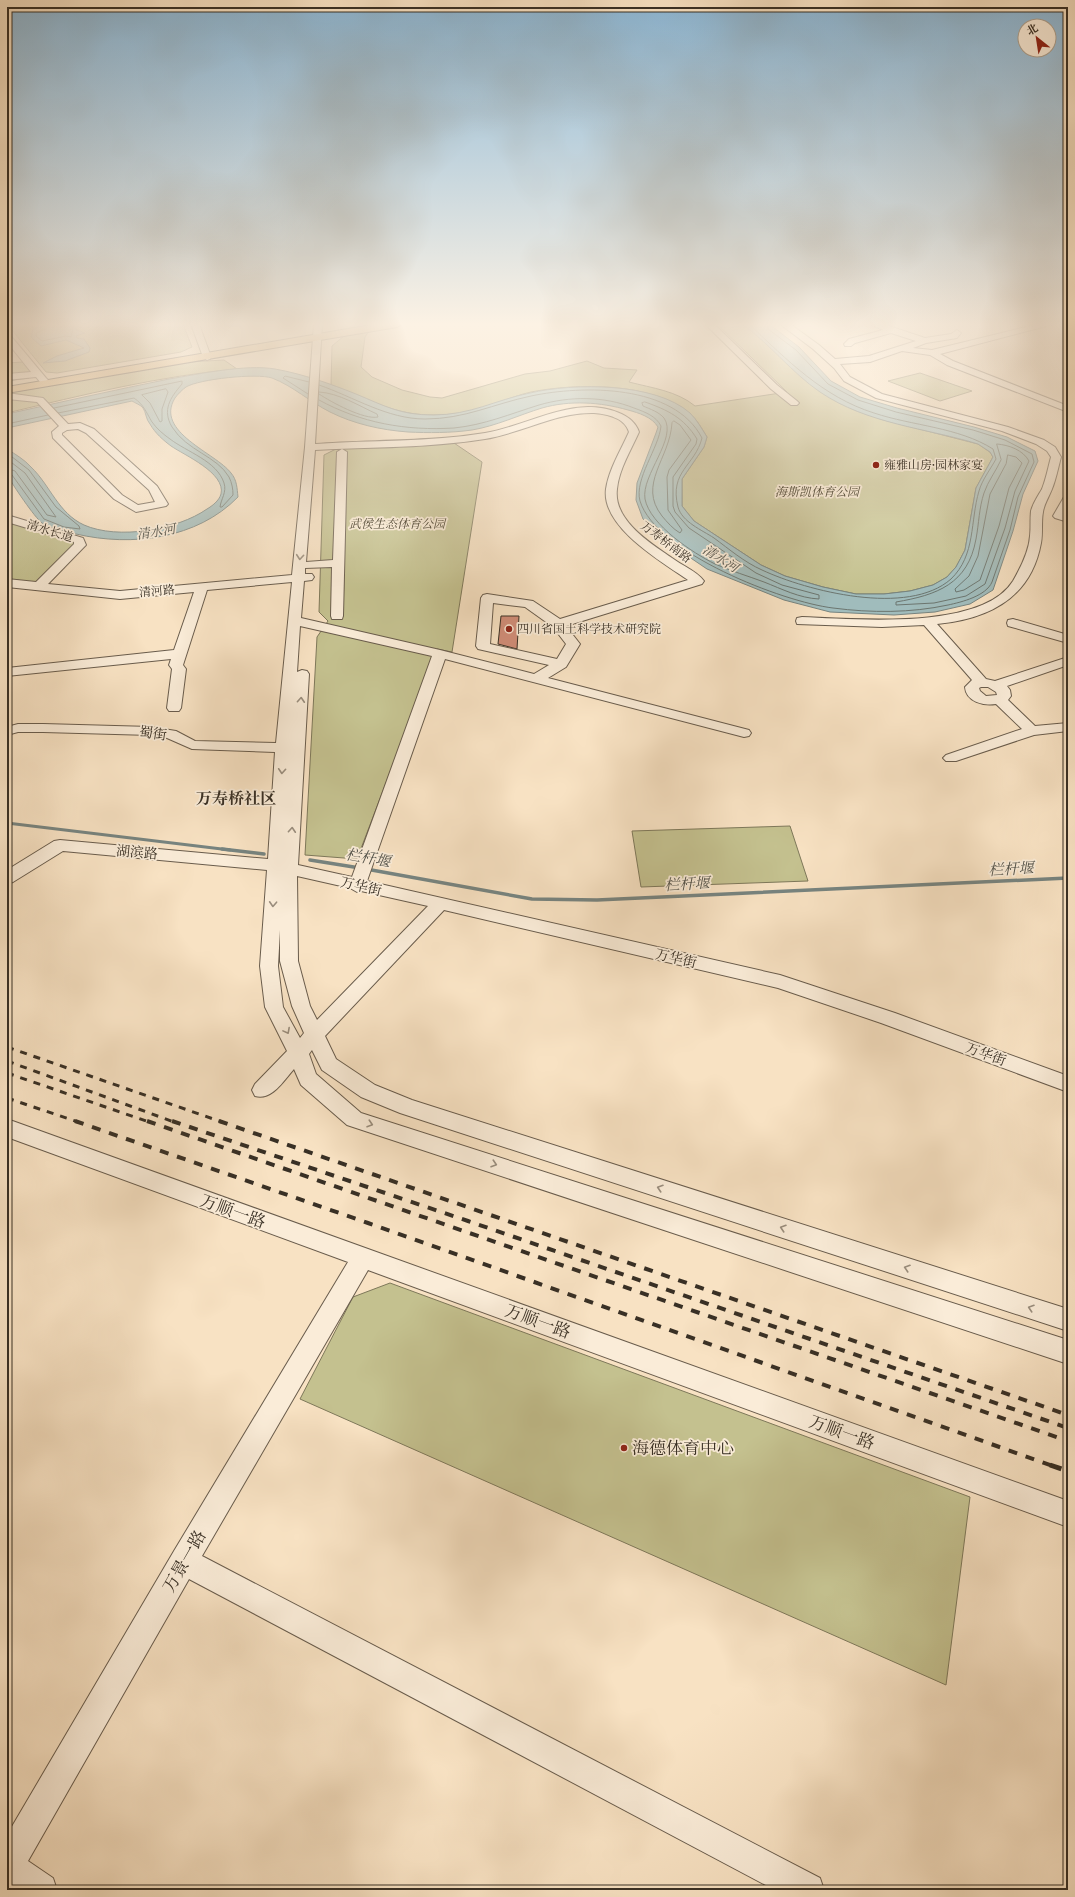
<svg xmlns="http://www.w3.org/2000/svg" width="1075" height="1897" font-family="'IM FELL DW Pica','Noto Serif SC',serif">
  <rect width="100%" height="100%" fill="#f8e2c3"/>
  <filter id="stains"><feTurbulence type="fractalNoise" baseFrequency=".005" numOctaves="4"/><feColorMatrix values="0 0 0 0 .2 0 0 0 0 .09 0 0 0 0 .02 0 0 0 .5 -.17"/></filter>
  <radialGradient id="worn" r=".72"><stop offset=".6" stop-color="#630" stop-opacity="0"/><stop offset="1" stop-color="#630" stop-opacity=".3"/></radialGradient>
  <path fill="#c4c18f" stroke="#7e785a" d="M7,324H183L192,347L181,352L57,373L46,372Z
    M717,324H742L880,419L978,444L990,452L993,457L976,488L965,550L956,567L947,577L933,585L910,591L884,594H856L823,587L785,576L761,565L694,521L682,506V479L704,447L707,437C702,429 697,419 689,413C651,382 577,383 531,392C509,397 489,408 468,412C457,414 446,415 435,415C395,416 367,398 331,385L332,346L344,336L369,331L365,337L361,367L372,377L402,390L430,397L442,398L525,374L550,371L587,361L604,368L637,370L629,382C652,388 677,391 695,406L787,392Z
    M224,360L237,369C160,376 82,395 7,413V393L189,362Z
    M23,362L33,373L29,378L7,381V363Z
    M920,373L972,391L940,401L888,381Z
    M454,443L482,462L452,652L437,649L357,859L305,855L317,637L328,621L319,612L324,455L338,448Z
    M7,521L73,541L76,546L40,583L7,579Z
    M790,826L808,881L641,887L632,831Z
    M390,1283L970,1497L946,1685L300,1399L353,1297Z"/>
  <path fill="#a0bcbc" stroke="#778480" d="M50,324H80L75,329L85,333L76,336L77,338L84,339L90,348L89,352L65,361L43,363L57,356L84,348L66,340L41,346L31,337L33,329Z
    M742,324H769L799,347L831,381L860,397L897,408L974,427L1007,437L1035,451L1038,461L1023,494L1013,531L993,590L970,604L935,612L894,615L830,612L784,600L707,569L667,542L643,519L636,500L637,483L656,433L658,427C652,417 639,413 628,410C600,402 570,400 542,408C519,415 496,426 472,430C451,433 428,433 408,432C381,430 354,424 330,412C310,402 293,386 272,378C257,373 199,379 186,387C183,389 177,395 175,398C154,432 216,453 231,473C237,480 237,488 238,497C197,539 132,547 76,534C66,531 50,529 42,523C35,518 12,484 8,476C5,469 7,456 7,449C15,454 25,460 31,467C50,485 58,513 84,525C118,540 177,530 207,509C212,506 219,501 221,494C226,473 184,455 171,446C163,440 155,433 150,424C146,420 146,412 143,408C141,405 135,403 132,401L7,428V414C61,402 115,390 169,379C200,374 245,364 275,369C303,374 331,384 356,394C385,406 400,415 433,415C471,415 495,400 530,393C573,383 655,382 690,413C697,420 702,429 707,437L704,447L682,479V506L694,521L761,565L785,576L823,587L856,594H884L910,591L933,585L947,577L956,567L965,550L976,488L993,457L990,452L978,444C926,428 867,424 820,392C792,373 770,344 742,324Z"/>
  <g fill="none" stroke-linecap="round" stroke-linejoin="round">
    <path stroke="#6c7670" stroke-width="1" d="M48,324L46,329L36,333V336L42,341L66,336L71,337L74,324
      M319,385C354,397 387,419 425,419C465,419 493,404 531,396C583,385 674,384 702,438C695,466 669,471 678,507C682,522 702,530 714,538C729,549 744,562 762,570C807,591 908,617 951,579C976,555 970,521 979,491C982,480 990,470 996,459L993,449C958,427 913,426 874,413C823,397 787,360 749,324
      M166,389L168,392L162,409V421L160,422L150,403L142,395Z
      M319,392C339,393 359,406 377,414L378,417C364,420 331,402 319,394
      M308,394L283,378L285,376L309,382
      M319,400C361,423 406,431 454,428C484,425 510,414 539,405C570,396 604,396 634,408C645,412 656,416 661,426C659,448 634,479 640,501C656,553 783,602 833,608C871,613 911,613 948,605C962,602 986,596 992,582L1010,530L1018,497L1034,462L1032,454L1005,440L973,430L896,412L858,400L828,384L796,350L768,329L767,324
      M645,402C668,410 684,418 697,439L696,444L673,477V506L675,512L689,528L756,573L782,585L819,595V599C799,598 782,589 764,582C748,576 731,571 715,564C693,553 650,525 645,499C641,475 678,438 664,418C659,412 650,409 643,406L642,403Z
      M54,408L182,381V384C170,398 162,410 172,427C187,451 217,456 229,477C232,483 233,489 233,495L222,507H220C221,499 227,492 224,483C217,461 187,452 170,439C163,434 157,429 152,422C146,412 144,405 134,398L58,413
      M674,421L680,425L691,440L669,470L667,477L668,510L682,530L680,533C673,529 667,522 662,516C637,484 670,459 672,423Z
      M7,424L48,415
      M997,444C1009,445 1023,450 1029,461L1015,491L1005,528L985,584L966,596L934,603L896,605V602C937,595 968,584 976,539C979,523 979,508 984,493C988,481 996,471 1001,460Z
      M7,453L29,470L56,507L79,526L80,529L64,527L44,519L12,475L7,473
      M1008,455L1016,457L1022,463L1009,488L999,526L980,580L964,590L956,592L955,589L969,576L978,556L990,494L1006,464Z
      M7,459L25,473L56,517L47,515L15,471L7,468"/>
    <path stroke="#778480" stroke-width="3" d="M7,823L230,850"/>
    <path stroke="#778480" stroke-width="3.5" d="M222,849L264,854
      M310,860L360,868
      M366,869L532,899L597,900L1068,878"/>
  </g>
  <path fill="#d18d78" stroke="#393025" d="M501,616H519L517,649L498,644Z"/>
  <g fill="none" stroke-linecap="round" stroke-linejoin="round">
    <defs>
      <path id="minor" d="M191,324H199L211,357L210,359L207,360L203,357Z
        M314,324H322L315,444C372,440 429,442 485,433C520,427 552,408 588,407C606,407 633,413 639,432C631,450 619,469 617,489C613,520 650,543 672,558C681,565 697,571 704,581L702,584L566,626L580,644L566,667L548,678L749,730L751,733L749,736L744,737L445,659L367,881L780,975L895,1013L1068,1076V1092L881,1023L778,988L444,910L325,1036L336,1059L375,1085L412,1100L1068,1309V1331L400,1113L361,1097L322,1070L312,1050L309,1054L316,1074L361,1113L1068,1340V1364L347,1125L301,1085L294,1069C284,1080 272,1101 255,1096L252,1090L255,1084L287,1051L265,1007L260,966L267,870L63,851L13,882L7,884V870L54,841L60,840L268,859L275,752L192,749L167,738L151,735L43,732H18L7,735V727L18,724H43L151,727L176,731L195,741L276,743L292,582L207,590L183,665L186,669L181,708L179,711H169L167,708L172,669L169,665L171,659L7,676V668L174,650L194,592L120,599L7,587V579L36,582L74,544V542L7,522V515L83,538L86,545L84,547L48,584L120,591L292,575L305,447ZM594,413C607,414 625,418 629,432C621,450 609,469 606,489C601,527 662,562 688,580L560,619L533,601L487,594L483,595L481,598L476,646L478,649L549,665L534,674L440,650L301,618L304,581L312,580L314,577L312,574H305V568L332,567L331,616L332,619H342L343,616L347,452L342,449L337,452L333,560L306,562L315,450C371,447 429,448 485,439C522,433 556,412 594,413ZM493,603L525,607L553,627L566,644L557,659L490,644ZM300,626L432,656L352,877L298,865L309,674L307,671L302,670L297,672ZM297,876L350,888L357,892L361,891L428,906L317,1020L310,1006L298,961ZM280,930V961L292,1006L304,1033L300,1038L283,1007L278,966Z
        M705,324H714L777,385L797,401L799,403L797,405H791L771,389Z
        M780,324H790L819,345L835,359L869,356L916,341L891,333L855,343L851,346H845L844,344L849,339L883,330L870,324H883L925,338L951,334L957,330L961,333L957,338L926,343L913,348L932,350L1038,324H1054L940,354L953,361L1068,406V412L947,365L930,355L902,351L870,362L840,364L850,377L882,394L1008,427L1044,440L1055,447L1061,457C1058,468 1056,479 1052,489C1049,497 1044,504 1043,512C1041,522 1043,532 1041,543C1031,598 989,619 937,624L986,679L995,681L1068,657V665L1007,686L1010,690L1011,696L1008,700L1035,726L1068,723V731L1034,735L956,761H946L943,758L946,755L1022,729L996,704C984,706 966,702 965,687L972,680L924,625L882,627L797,624L796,621L797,618L802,617C854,619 982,631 1013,581C1021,567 1029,551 1030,536C1031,528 1030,519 1031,511C1033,503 1038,496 1042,489C1046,479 1048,468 1051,457L1047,451L1036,444L1002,431L876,398L844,381L834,368L813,349ZM981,687H988L996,692L997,695L986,696L980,691L979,688Z
        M7,334L10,335L46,378L48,380L46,382H40L36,377L7,380V374L31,372L7,342Z
        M7,393L43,398L68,424L80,423L94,429L157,486L168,504L166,506L136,512L114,499L53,438L52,432L59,426L37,402L7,399ZM78,429L86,433L149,490L155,502L138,505L122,495L62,435V433L67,430Z
        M1068,496V510L1065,514L1068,515V522L1055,518L1053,516L1064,497Z
        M1013,619L1068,635V643L1008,626L1007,623L1008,620Z
        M7,1119L1068,1501V1527L368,1270L202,1556L820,1878L824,1890H775L189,1579L28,1861L53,1878L57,1890H13L7,1886V1835L174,1551L348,1262L7,1137Z"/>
      <path id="major" d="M377,324H402L397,327L7,393V387Z"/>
    </defs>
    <use href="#minor" stroke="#695c4c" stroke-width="2"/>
    <use href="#major" stroke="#393025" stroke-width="2"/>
    <use href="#minor" fill="#faecd8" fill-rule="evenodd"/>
    <use href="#major" fill="#ecc182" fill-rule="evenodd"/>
    <path stroke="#393025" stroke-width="3" stroke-dasharray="7 7" stroke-linecap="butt" d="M7,1047L222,1122
      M7,1061L174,1122
      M7,1073L149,1122
      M7,1098L78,1122"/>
    <path stroke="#393025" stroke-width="4" stroke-dasharray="9 9" stroke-linecap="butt" d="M75,1121L368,1223L1053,1466
      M147,1121L1068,1441
      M172,1121L468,1221L1068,1428
      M219,1121L1068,1415"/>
    <path stroke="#393025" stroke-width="5" stroke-dasharray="12 12" stroke-linecap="butt" d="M1050,1465L1068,1471"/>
  </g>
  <defs><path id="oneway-chevron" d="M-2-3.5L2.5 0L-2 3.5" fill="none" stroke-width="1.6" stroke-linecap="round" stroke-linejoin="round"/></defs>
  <g stroke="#9a8e7e">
    <use href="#oneway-chevron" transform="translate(300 557) rotate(95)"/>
    <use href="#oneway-chevron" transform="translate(301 700) rotate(-86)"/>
    <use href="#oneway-chevron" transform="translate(282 771) rotate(94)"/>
    <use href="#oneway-chevron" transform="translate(292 830) rotate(-86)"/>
    <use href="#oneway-chevron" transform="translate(273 904) rotate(93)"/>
    <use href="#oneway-chevron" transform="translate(287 1031) rotate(62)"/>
    <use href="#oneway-chevron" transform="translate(370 1124) rotate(18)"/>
    <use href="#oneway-chevron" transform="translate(494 1164) rotate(18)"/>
    <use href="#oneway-chevron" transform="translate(660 1188) rotate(-162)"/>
    <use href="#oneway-chevron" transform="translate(783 1228) rotate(-162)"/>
    <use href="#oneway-chevron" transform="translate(907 1268) rotate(-162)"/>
    <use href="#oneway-chevron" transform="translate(1031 1308) rotate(-162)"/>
  </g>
  <linearGradient id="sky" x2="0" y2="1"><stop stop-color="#8bb7d6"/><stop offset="0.55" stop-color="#fcf2e4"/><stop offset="1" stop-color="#fcf2e4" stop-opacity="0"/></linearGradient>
  <rect width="1075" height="590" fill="url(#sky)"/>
  <g fill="#8f2418" stroke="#faecd8" stroke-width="1.5">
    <circle cx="876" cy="465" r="4"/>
    <circle cx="509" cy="629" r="4"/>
    <circle cx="624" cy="1448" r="4"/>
  </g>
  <g text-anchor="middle" stroke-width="3.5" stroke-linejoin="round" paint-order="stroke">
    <g font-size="12" fill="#393025" stroke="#faecd8" text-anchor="start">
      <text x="884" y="469">雍雅山房·园林家宴</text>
      <text x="517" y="633">四川省国土科学技术研究院</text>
    </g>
    <g font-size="12" font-style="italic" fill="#554d3a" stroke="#faecd8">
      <text x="817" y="496">海斯凯体育公园</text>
      <text x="397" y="528">武侯生态体育公园</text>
    </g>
    <g font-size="12" fill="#393025" stroke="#faecd8">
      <text transform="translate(50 531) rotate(17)" y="4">清水长道</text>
      <text transform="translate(666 542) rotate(37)" y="4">万寿桥南路</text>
      <text transform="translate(157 591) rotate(-5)" y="4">清河路</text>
    </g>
    <g font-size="13" font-style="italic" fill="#53534b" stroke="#faecd8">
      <text transform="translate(156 531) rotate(-9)" y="5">清水河</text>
      <text transform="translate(721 558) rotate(32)" y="5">清水河</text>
    </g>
    <g font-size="14" fill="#393025" stroke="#faecd8">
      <text transform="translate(153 733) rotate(8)" y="5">蜀街</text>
      <text transform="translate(137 852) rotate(5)" y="5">湖滨路</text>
      <text transform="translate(361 886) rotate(13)" y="5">万华街</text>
      <text transform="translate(676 958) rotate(13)" y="5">万华街</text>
      <text transform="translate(986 1054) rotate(20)" y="5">万华街</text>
    </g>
    <g font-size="15" font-style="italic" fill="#53534b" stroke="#faecd8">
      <text transform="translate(368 858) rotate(10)" y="5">栏杆堰</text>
      <text transform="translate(1011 869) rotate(-3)" y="5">栏杆堰</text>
      <text transform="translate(687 884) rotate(-3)" y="5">栏杆堰</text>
    </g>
    <g font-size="16" font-weight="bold" fill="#393025" stroke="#faecd8">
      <text x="236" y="804">万寿桥社区</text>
    </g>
    <g font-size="17" fill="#393025" stroke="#faecd8">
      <text transform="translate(233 1211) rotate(20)" y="6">万顺一路</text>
      <text transform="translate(538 1321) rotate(20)" y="6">万顺一路</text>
      <text transform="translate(842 1432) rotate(20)" y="6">万顺一路</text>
      <text transform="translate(184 1561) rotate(-60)" y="6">万景一路</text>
    </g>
    <g font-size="17" fill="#393025" stroke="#faecd8" text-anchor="start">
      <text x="632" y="1454">海德体育中心</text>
    </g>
  </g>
  <rect width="1075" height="1897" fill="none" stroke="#f8e2c3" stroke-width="24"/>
  <rect x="8" y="8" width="1059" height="1881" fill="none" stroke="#393025" stroke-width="2"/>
  <rect x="12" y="12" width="1051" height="1873" fill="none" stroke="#393025"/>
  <g transform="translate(1037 38) rotate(330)"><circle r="19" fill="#faecd8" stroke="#ada190"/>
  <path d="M0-3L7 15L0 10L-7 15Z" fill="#8f2418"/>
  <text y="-6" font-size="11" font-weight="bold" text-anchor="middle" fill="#393025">北</text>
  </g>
  <rect width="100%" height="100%" filter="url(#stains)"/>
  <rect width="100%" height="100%" fill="url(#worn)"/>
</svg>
